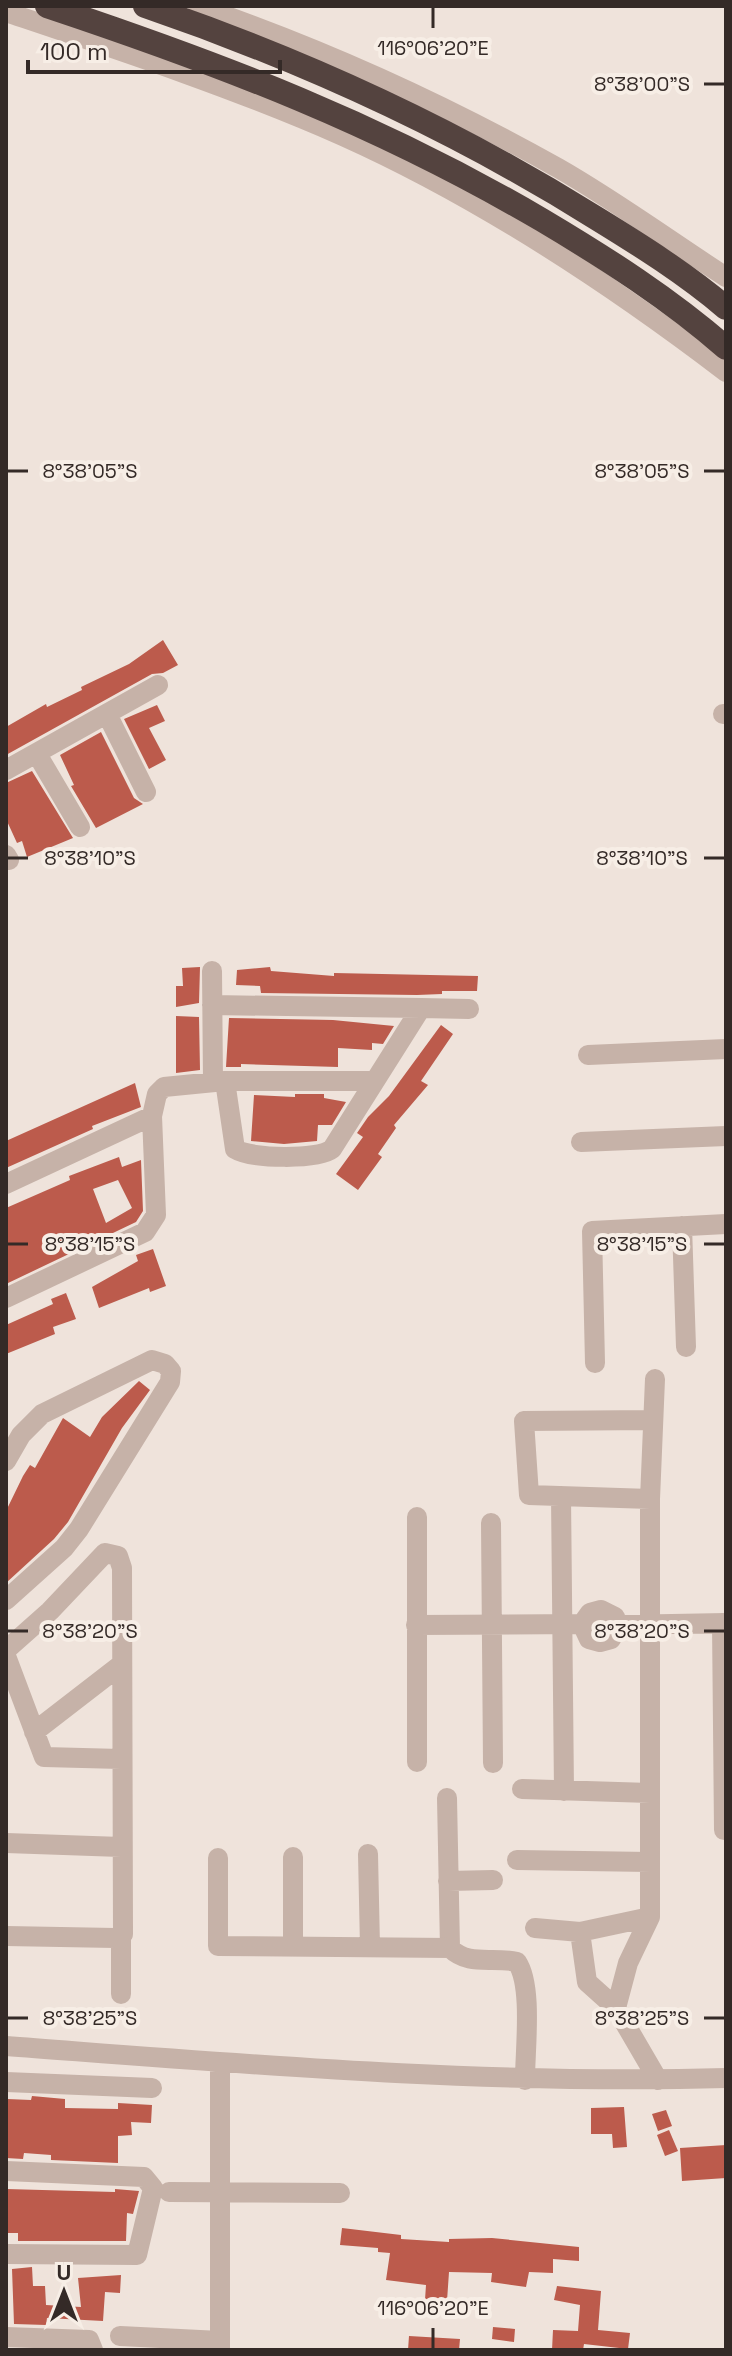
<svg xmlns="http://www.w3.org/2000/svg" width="732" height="2356" font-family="'Space Grotesk',sans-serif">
  <rect width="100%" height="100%" fill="#efe3db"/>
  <path fill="#bc5b4c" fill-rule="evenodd" d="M163,640L178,665L163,673L152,674L6,755V727L46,704L47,707L82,690L81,687L129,664Z
    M157,705L165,721L149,728L166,760L149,769L124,719Z
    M101,732L134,798L143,804L96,828L71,786L74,785L60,755Z
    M32,771L73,838L27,857L22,841L17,843L6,819V783Z
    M200,967L199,1003L176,1007V986H183L182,968Z
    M270,967L271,971L334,976V973L478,976L477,991H442V994L417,995L261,993L260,986L236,985L237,970Z
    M176,1016L199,1017L200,1070L176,1073Z
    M229,1018L333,1020L394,1026L383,1044L372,1043V1050L338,1048V1067L241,1064V1067H226Z
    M441,1025L453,1034L421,1081L428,1085L394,1125L396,1128L378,1154L382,1157L358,1190L336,1174L363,1137L357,1133L368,1117L389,1096Z
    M135,1083L141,1107L92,1126L93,1129L6,1168V1141Z
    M295,1094H324V1098L346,1102L332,1125H318L317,1141L284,1144L251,1141L254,1095L295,1097Z
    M119,1157L122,1167L141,1160L143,1211L136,1222L6,1284V1208L70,1180L69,1176ZM118,1180L132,1208L106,1223L93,1189Z
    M153,1249L166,1286L150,1292L149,1288L99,1308L92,1287L138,1261L136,1255Z
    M66,1293L76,1319L53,1327L55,1334L6,1354V1325L53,1304L51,1299Z
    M139,1381L150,1390L122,1428L68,1522L54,1539L6,1583V1511L23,1476L30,1465L35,1468L63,1418L90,1437L102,1417Z
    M32,2096L65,2099V2108L118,2109V2103L152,2105L151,2123L131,2122L132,2135L118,2136V2163L51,2160V2155L24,2153L23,2159L6,2158L7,2099L31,2100Z
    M624,2107L627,2147L613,2148L612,2134H591V2108Z
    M666,2110L672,2126L658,2131L652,2114Z
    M669,2130L678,2151L665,2156L657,2135Z
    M726,2145V2178L682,2181L680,2148Z
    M6,2189L115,2192V2189L139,2191L133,2214L127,2213L126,2241H18V2233H6Z
    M342,2228L401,2235V2239L449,2242V2239L492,2238L579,2247V2261L553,2259V2273L529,2272L526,2287L491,2282L492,2273L449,2272L447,2301L425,2300L426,2285L386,2280L390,2253L378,2252V2248L340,2245Z
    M32,2267L33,2286H45L46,2305L81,2307L78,2278L121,2275L120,2293L105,2292L103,2321L47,2318L46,2325L14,2324L12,2269Z
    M557,2286L601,2291L598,2330L630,2333L628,2349L584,2344L583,2350H552L553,2330L578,2331L580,2305L554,2300Z
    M493,2327L515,2329L514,2342L492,2339Z
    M409,2336L460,2339L459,2350H408Z"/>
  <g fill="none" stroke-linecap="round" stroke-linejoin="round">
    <path stroke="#c6b2a8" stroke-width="20" d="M198,6C323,49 442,103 558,168C616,201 670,241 726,277
      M6,12C119,50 234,88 343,136C479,197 608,282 726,372
      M107,714L146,792
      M723,714H726
      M37,754L80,827
      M6,770L158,685
      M6,855L9,860
      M212,971L213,1082
      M212,1005L421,1008L332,1149C318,1160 251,1159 235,1149L225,1081
      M421,1008L469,1009
      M588,1055L726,1049
      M581,1142L726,1136
      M6,1184L152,1116
      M682,1226L686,1347
      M6,1298L145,1232L156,1215L152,1116L157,1094L164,1087L225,1081H372
      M595,1363L592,1231L726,1224
      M6,1461L21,1435L42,1414L152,1360L165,1364L171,1371L170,1382L79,1529L64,1548L6,1600
      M561,1496L564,1791
      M650,1499L529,1495L524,1421L653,1420
      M417,1517V1762
      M491,1523L493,1763
      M722,1623L724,1830
      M582,1624L589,1639L600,1642L611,1639L618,1625
      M416,1625L582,1624L590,1613L601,1610L615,1617L618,1625L726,1623
      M6,1650L50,1611L105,1553L118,1556L122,1568L123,1934L115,1938L6,1936
      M6,1656L44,1757L121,1759
      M34,1732L122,1664
      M522,1789L650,1793
      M447,1798L450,1948C469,1967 492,1956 517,1962C533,1986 525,2049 525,2080
      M6,1843L121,1847
      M368,1854L370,1947
      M218,1858V1946L450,1948
      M517,1860L650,1862
      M448,1881L493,1880
      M535,1928L580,1932L650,1917
      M580,1932L587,1982L616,2008L658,2080
      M293,1947V1857
      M121,1994V1937
      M616,2008L628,1963L650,1917V1499L655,1379
      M6,2046C246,2064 485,2085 726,2078
      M220,2062V2350
      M6,2082L152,2088
      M6,2171L144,2177L153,2188L137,2255L6,2254
      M169,2192L340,2193
      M120,2336L220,2341
      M6,2337L89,2340L93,2350"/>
    <path stroke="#54433f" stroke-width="24" d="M47,6C224,65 380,125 542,220C606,258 670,299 726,348
      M145,6C303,60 454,129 596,218C640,245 686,274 726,308"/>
  </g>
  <path fill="none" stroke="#342a27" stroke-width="3" d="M433,8V28M704,84H724M8,471H28M704,471H724M8,858H28M704,858H724M8,1244H28M704,1244H724M8,1631H28M704,1631H724M8,2018H28M704,2018H724M433,2328V2348"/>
  <g font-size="20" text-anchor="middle" fill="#342a27" stroke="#f7eee6" stroke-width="8" stroke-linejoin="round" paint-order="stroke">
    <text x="433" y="55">116°06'20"E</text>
    <text x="642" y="91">8°38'00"S</text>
    <text x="90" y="478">8°38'05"S</text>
    <text x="642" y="478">8°38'05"S</text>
    <text x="90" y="865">8°38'10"S</text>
    <text x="642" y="865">8°38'10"S</text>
    <text x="90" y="1251">8°38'15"S</text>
    <text x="642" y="1251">8°38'15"S</text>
    <text x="90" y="1638">8°38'20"S</text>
    <text x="642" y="1638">8°38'20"S</text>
    <text x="90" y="2025">8°38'25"S</text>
    <text x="642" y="2025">8°38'25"S</text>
    <text x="433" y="2315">116°06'20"E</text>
  </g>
  <rect width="732" height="2356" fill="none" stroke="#342a27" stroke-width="16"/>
  <g transform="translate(64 2292)" stroke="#f7eee6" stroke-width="6" paint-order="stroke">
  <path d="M0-6L14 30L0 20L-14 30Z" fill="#342a27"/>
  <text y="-12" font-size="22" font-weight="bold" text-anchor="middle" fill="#342a27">U</text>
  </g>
  <path d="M28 60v12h252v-12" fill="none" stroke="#342a27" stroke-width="4"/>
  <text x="40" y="60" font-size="24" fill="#342a27" stroke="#f7eee6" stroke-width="6" paint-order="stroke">100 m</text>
</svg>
